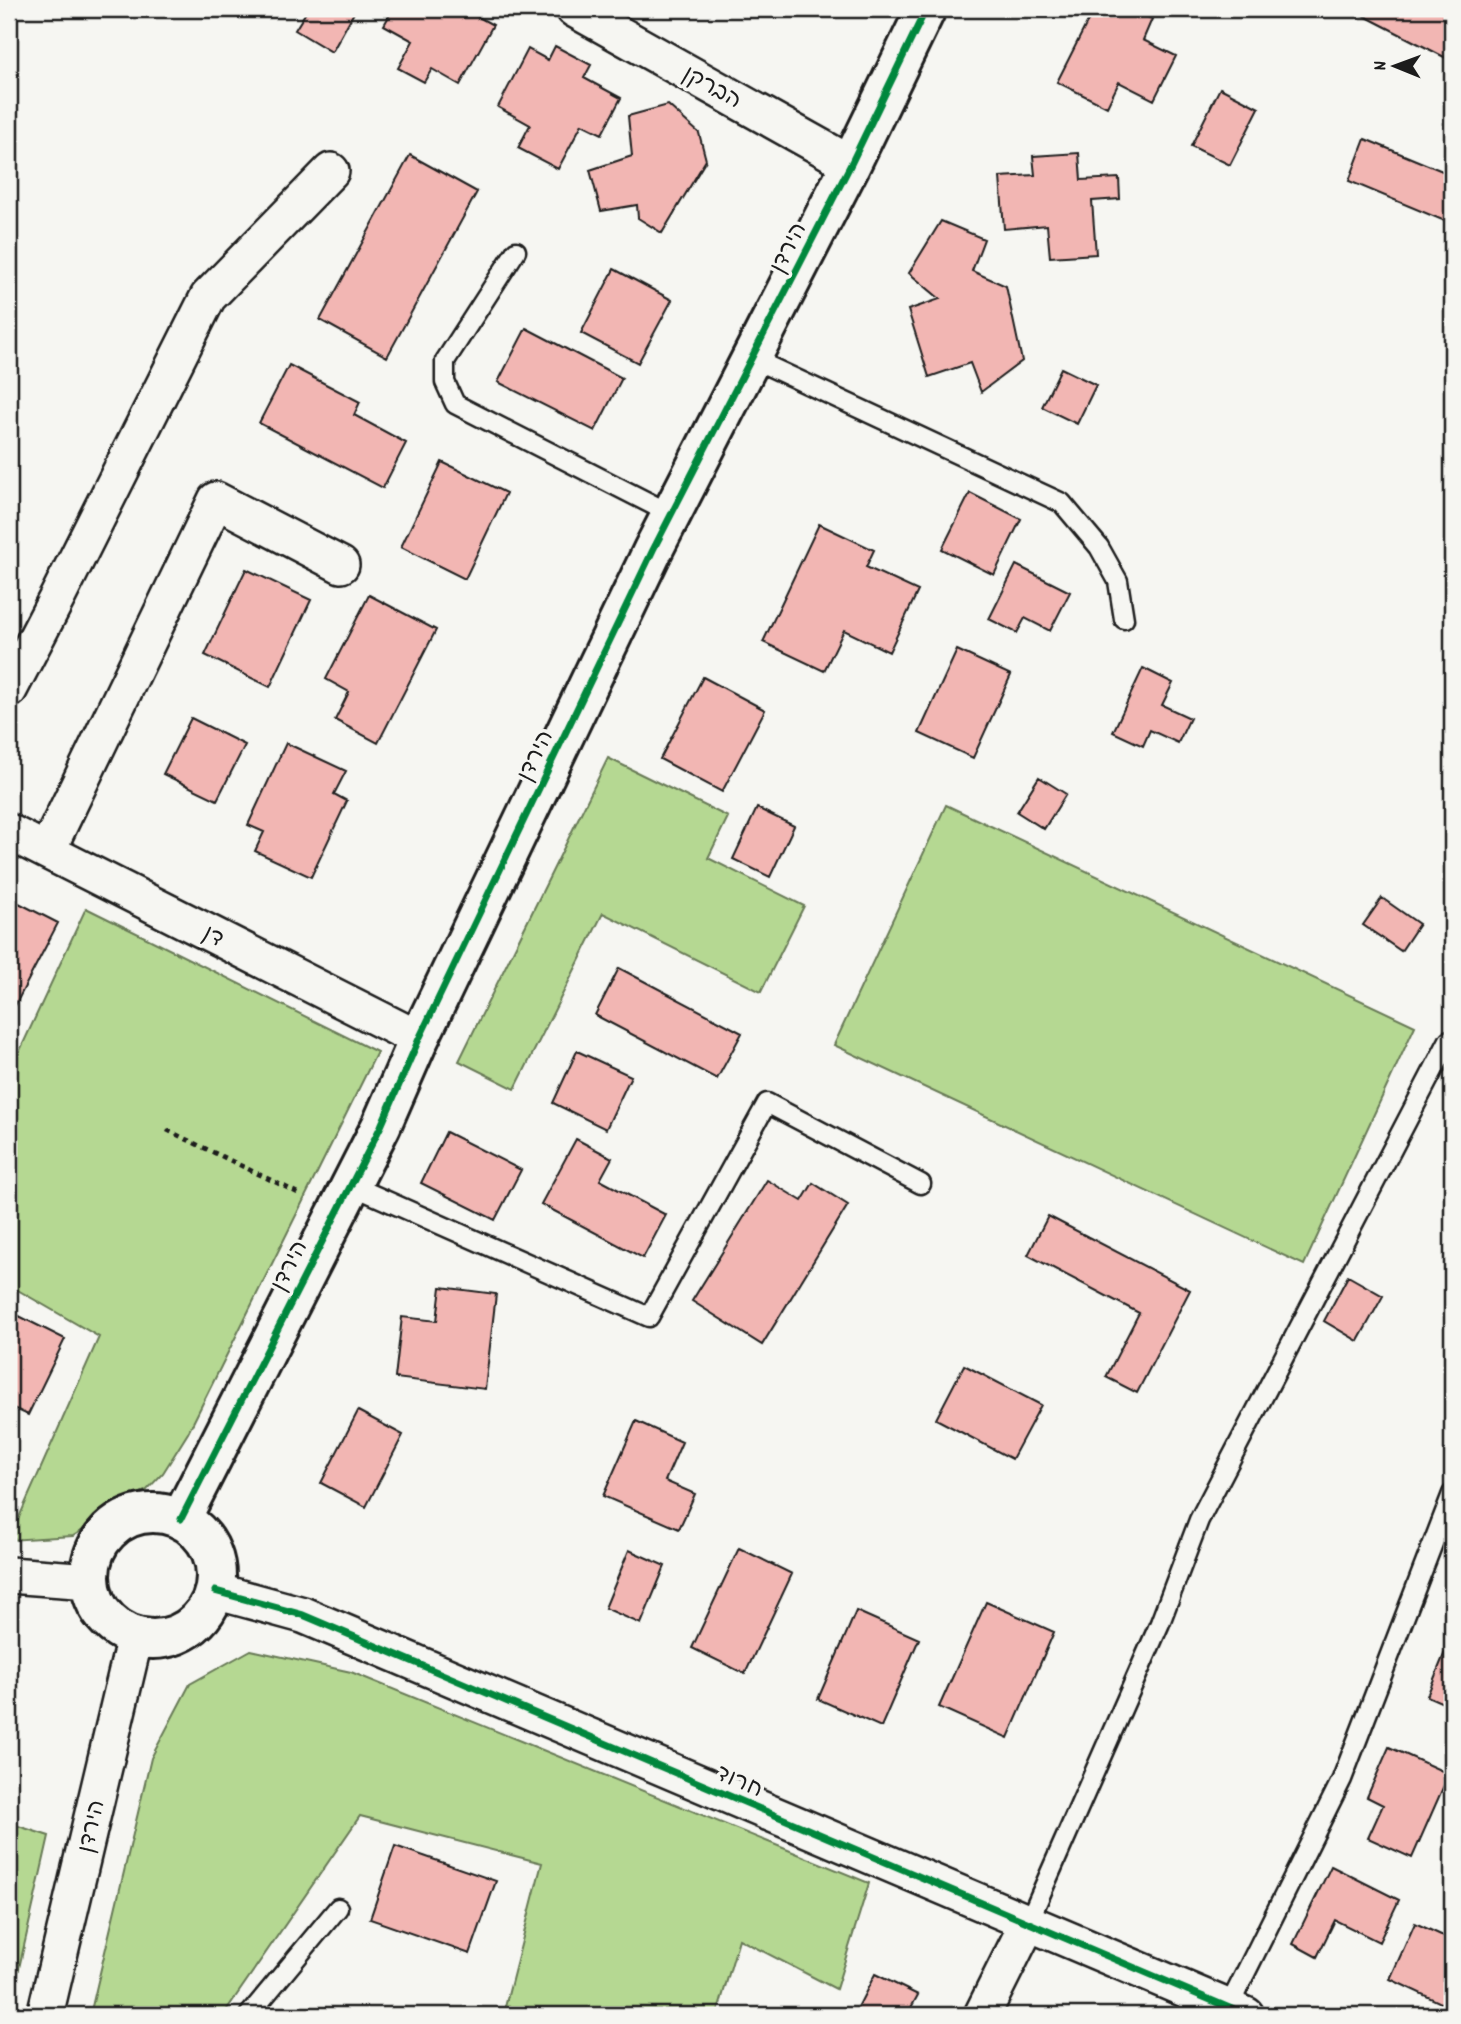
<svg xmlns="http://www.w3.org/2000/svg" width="1461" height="2024" font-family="Dekko,'Playpen Sans Hebrew',sans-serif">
  <rect width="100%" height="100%" fill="#f6f6f2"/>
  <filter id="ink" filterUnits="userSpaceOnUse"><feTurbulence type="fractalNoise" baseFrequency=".0143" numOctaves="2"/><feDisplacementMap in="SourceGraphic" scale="14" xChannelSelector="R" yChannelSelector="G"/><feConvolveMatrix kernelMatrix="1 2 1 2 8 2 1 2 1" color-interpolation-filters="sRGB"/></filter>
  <g filter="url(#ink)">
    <path fill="#b5d892" stroke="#687a57" stroke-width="2" d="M608,758L728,817L708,858L804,906L761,992L603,913L515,1089L459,1061Z
      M946,805L1415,1026L1304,1265L834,1045Z
      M86,908L377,1052L188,1433L163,1473L147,1490L115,1506L96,1522L73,1536L9,1540L99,1337L9,1285V1074Z
      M251,1650L351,1672L869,1883L836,1989L739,1939L717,2015H503L542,1863L360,1816L223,2015H90L151,1758L190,1684Z
      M9,1823L49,1836L9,2012Z"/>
    <path fill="#f2b6b3" stroke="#1c1c1c" stroke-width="2" d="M308,9H356L332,52L295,30Z
      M393,9H464L493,25L460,85L432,69L424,82L398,68L413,41L384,25Z
      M1094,9H1131L1152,19L1143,40L1176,56L1154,100L1119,82L1107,107L1057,82Z
      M1351,9H1452V61Z
      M555,46L591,65L584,78L621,98L602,134L582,124L558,169L518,148L530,125L498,107L528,49L548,60Z
      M1220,88L1259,108L1230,165L1191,146Z
      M668,105L699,133L706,160L662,233L638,218L637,205L601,211L590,170L632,156L628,116Z
      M1365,139L1452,175V224L1349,181Z
      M1079,153L1081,180L1119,178L1120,199L1092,201L1096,254L1050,257L1047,225L1004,229L1000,177L1035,175L1033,156Z
      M410,155L477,192L387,357L320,320Z
      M941,221L984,239L972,271L1006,286L1022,361L981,392L970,363L929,377L908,310L940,299L909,273Z
      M614,269L672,300L638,363L581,333Z
      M526,328L622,378L595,431L498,382Z
      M289,365L360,402L354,415L406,443L383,488L259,423Z
      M1061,368L1096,385L1077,424L1042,407Z
      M442,462L506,493L465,579L401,547Z
      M970,493L1021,519L994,575L942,549Z
      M819,524L874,550L866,567L918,591L889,652L844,630L824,671L763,642Z
      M1016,565L1070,592L1050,631L1025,618L1017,633L989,619Z
      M246,569L311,600L270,687L205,655Z
      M369,595L436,630L378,743L335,720L349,692L326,679Z
      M957,650L1011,675L973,758L919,733Z
      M1143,668L1173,683L1162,705L1190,718L1178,743L1150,730L1143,746L1113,732Z
      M703,677L765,710L722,792L660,759Z
      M191,718L245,745L217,800L163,774Z
      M286,743L346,771L334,794L347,801L311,877L255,851L264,832L248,825Z
      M1039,777L1066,794L1044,829L1017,812Z
      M757,808L794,826L770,877L733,859Z
      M9,898L58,923L9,1017Z
      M1382,898L1419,924L1401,951L1363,925Z
      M619,968L742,1033L717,1079L595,1015Z
      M577,1051L631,1076L606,1129L553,1103Z
      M446,1132L521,1170L495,1220L421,1183Z
      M576,1139L612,1158L600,1180L666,1215L643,1258L541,1204Z
      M767,1180L802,1201L813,1183L848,1205L762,1345L692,1301Z
      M1048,1216L1190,1290L1137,1393L1106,1377L1139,1313L1028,1255Z
      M1348,1276L1383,1296L1358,1341L1324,1321Z
      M441,1287L496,1294L485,1389L395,1378L402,1317L437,1321Z
      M9,1311L65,1339L28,1415L9,1406Z
      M964,1365L1041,1405L1012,1459L936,1419Z
      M358,1411L403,1435L366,1507L321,1483Z
      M636,1421L682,1442L665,1481L695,1494L679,1529L603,1496Z
      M739,1548L792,1574L745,1674L692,1648Z
      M629,1550L665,1566L641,1624L605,1608Z
      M986,1602L1054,1632L1008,1738L939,1707Z
      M856,1611L919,1639L881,1727L818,1699Z
      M1452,1635V1707L1427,1696Z
      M1389,1747L1449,1774L1412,1858L1368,1838L1383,1805L1367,1797Z
      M395,1846L496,1881L470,1954L370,1919Z
      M1331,1866L1399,1900L1379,1942L1335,1920L1317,1957L1293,1944Z
      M1415,1923L1452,1940V1984L1443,2004L1390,1979Z
      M875,1974L918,1995L907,2015H854Z"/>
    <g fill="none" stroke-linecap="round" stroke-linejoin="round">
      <defs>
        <path id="lane" d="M516,251L445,361V382L455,404L673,515
          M751,358L1062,503L1099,547L1118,581L1124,619
          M351,1185L649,1317L767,1103L921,1184
          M1028,1923L1160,1623L1199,1520L1449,1040
          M1228,2008L1342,1779L1452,1494
          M249,2015L338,1908"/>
        <path id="street" d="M574,9L851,164
          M9,690L58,596L208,297L331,171
          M9,832L419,1039
          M47,851L216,500L341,565
          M9,1575L90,1581
          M215,1591L303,1615L1246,2015
          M45,2015L135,1637
          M982,2015L1028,1923"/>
        <path id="secondary" d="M90 1576a63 63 0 1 1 126 0a63 63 0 1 1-126 0Z
          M181,1519L381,1126L419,1039L653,550L851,164L926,9"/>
      </defs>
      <use href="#lane" stroke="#1c1c1c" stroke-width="23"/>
      <use href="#street" stroke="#1c1c1c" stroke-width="40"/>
      <use href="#secondary" stroke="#1c1c1c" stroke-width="44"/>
      <path stroke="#1c1c1c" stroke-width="4.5" stroke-dasharray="5 5" stroke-linecap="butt" d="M167,1130L302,1195"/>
      <use href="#lane" stroke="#f6f6f2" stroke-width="18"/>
      <use href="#street" stroke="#f6f6f2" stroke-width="35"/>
      <use href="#secondary" stroke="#f6f6f2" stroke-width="38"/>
      <defs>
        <path id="cycleway" d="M181,1519L381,1126L419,1039L653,550L851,164L926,9
          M215,1591L303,1615L1246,2015"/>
      </defs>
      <use href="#cycleway" stroke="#f6f6f2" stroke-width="11"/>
      <use href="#cycleway" stroke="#00873e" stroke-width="7"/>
    </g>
  </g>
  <g text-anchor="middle" stroke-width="7" stroke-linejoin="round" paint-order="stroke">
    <g font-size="23" fill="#1c1c1c" stroke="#f6f6f2">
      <text transform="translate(713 86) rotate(29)" y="8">הברקן</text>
      <text transform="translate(787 247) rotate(-63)" y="8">הירדן</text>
      <text transform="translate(534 755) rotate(-64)" y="8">הירדן</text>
      <text transform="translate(214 935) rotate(27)" y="8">דן</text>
      <text transform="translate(288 1265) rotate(-63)" y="8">הירדן</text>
      <text transform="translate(740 1780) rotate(23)" y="8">חרוד</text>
      <text transform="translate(90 1826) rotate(-77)" y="8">הירדן</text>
    </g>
  </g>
  <rect width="1461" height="2024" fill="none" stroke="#f6f6f2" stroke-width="35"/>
  <rect x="18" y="18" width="1426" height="1989" fill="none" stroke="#1c1c1c" stroke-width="2.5" filter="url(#ink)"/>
  <g transform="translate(1395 66) rotate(271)" stroke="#f6f6f2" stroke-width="5" paint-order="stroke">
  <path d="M0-5L12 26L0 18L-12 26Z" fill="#1c1c1c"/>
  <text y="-10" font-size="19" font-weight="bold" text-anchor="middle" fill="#1c1c1c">N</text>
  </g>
</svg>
